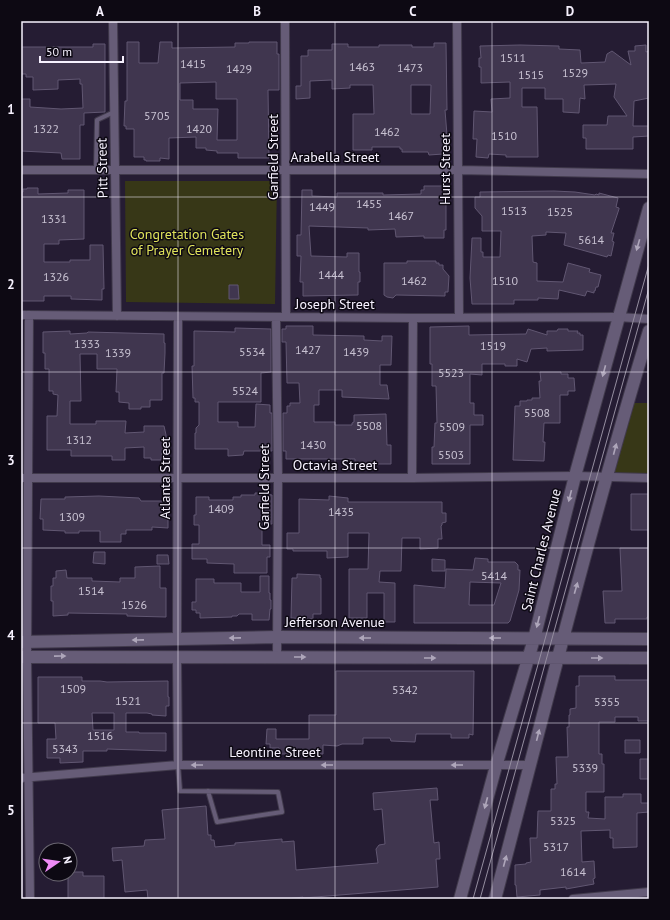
<svg xmlns="http://www.w3.org/2000/svg" width="670" height="920" font-family="'PT Sans',sans-serif">
  <rect width="100%" height="100%" fill="#251c33"/>
  <path fill="#373717" d="M125,181H277L275,304L126,302Z
    M627,403H649V478L607,477Z"/>
  <path fill="#40364f" stroke="#615772" fill-rule="evenodd" d="M127,42H139V63H158L160,42H172V48L235,47V43H249V42H277V54H279V90H268L269,158H238V153H217V151L206,150V148H196V137L169,138V159L160,158V161H146V160H144V157H134V129H126V126H124L125,101H127ZM216,82V99H237V140H217L218,109H193V100H180V83Z
    M434,43H446L447,110H445L448,148L442,150L443,154L429,155L428,152H402V149H400V147H372V150H353V114H374L373,85H350V88L332,89V80L310,81V98L296,99V86H301V56H308V50H332V44H348V47H379V45H412V47H434ZM411,85H431L430,114H411Z
    M93,44H105V112L84,113V125H80V159H62L61,153L21,151V99H30V107L61,109L83,108L82,84H80V79L58,80V89L33,90V77H26V74H21V47H93Z
    M520,45L559,46V49L580,50L581,63L605,62L607,54L612,51L631,65L628,51H635V46L646,45V52L649,51V98L634,101L633,126H649V136L633,137V149H586V138H583V125H607L608,116H627L614,97L616,84L584,85L585,99L580,98L579,113L563,112V99H545V88H522V107H537L538,157H506V155L489,154L488,158L476,157L477,139H473L474,111L492,112L491,99L510,98V82L481,83V67H479V58H481L480,46Z
    M424,186H445L446,204V230H444V238H424V236L396,237L395,229L368,230V228L309,226L311,256L347,257V253H359V272H360V282H358V295L303,296V282H300L301,256H297V235H301L302,190H312V196L337,197V193H383V195L421,194V190H424Z
    M27,188H38V194L68,193V190H84V239L59,240V244H44V262H70V260H90V245H103L104,289H102V300L71,299V296H44V301H21V192H23V189H27Z
    M554,191L575,192L595,195L596,194L599,195V193L618,198L616,207L619,208V209L611,233H614L612,241L614,242L611,256L608,255L607,257L564,245L566,233L546,232V235L532,236L533,262L537,263V281L563,282L568,263L590,269L589,272L601,275L598,287H596L595,291H594V293L587,291L585,296L559,290L558,299L538,298V300H514V304H472L470,278L472,238H481V252H483V257H500L501,231H482V216L475,208V197H480V192Z
    M407,261H436V263H439V265H443V269L449,276L448,292H445V296L396,295L393,298L387,297L384,295V263H407Z
    M229,285H238L239,299H229Z
    M286,326H313V335L364,336V340L382,341V336H392L391,365H380V385H387L389,399L342,397V390H319V405H314V422H335V425H352V423L354,422V415L386,414L387,445H391V464H370V465H355V459H286V451H283V413H287V406H290V403H300L299,383H287L286,342H282V329H286Z
    M469,326V335L526,334L528,329L547,335V331H557L558,329H568V331H578L577,333H580V335H583V350L547,351V348L531,349L527,362L517,359V366H505V364H482V375L470,374V403H474V415H483V425H470V464H432V447H434L435,423H437L436,386H432V364H430V327Z
    M235,328L271,329V372L261,373V402H218V422H238V427H255L256,404L270,405V413H272V451H244L243,455L228,456V449H195V433H196V428L199,425V402H195V398H193L192,366H194V331L235,332Z
    M70,331V334L87,333L88,332L164,334V343H165V353L164,373H162V400H150V407H141V409H129V403L119,402V392H116L117,369H97V354H80L81,401H70V424H96V421H126L125,433L144,432V426H164L166,435V447L165,453H162L161,460H151V458H144V447L125,448V460H112V456H71V450H47V416H57L58,395L53,394V391H49V369H45V353H43V332Z
    M540,372H561V374H568V378H574L575,391H568V395H560V423H544L543,442H545L544,461L513,460L515,406H520V401H527V400H532V398H540L539,381H541Z
    M255,493H265V494L272,495V524H262V545H270V557H267V573H234V564L207,563V559H192V544H199V525H194V515H196V497H209V500H233V497H241V495H255Z
    M631,494H649V530H631Z
    M99,496L139,498L141,501H168V528L152,527V530H126V534H121V542H100V531H79V533H65V531L43,530V519H40L41,499H65V497Z
    M329,496L348,498V502H442V513H446V522L442,523V525L441,526L442,539H438V548L420,549V538H402L401,571H380L379,582L395,583V622H384V593H367V618H349V569H368L369,533H348V557L327,558V551H293V549H287V533H299V499L329,500Z
    M620,548H649V617H647V619H615V623H605L603,591H622Z
    M94,552H105V564L93,563Z
    M157,555H168L169,564H157Z
    M475,558L488,559V562H515L518,565V570H520L519,590L510,621L508,623H414V585L445,588L446,569L473,570ZM470,582L501,583L494,605H469Z
    M432,559L445,560V571H432Z
    M160,566V588H166V617L127,616V614L68,613V615L53,616V601H51V586H53V578H56V571L66,570L67,578H92V581L120,582V578H135V567Z
    M297,574L320,575V578H321V614H313V619L291,618L292,578H297Z
    M260,576H269V593H270V600H271V609H270L269,620H252V614H239L237,616H232V617L200,618V613H196V610H192V602H196V579H214V583H241V592H260Z
    M336,671H474L473,735L469,734V738H451V734H416L415,742L391,741L390,738H363V744H342L337,746L323,745V754H279V748H270V744H266L267,729H276V739H309V715H336Z
    M579,676H615V680H649V721H638V717H615V722H599V754H602V764H604V792H586V812H589L588,818L605,819V797H623V794H641V803H649V812L637,813V847L613,848V838H610V830L581,831L582,862L594,861L595,878L593,879L594,884L566,889V887L540,890V895L517,897L516,885H515V865L526,864V863L531,862L530,838H537L538,811H551V789H555V784H557L556,757H568L567,727H569V715H570V709L576,708V686H579Z
    M38,677H82V681H100L107,682L168,681V697H169V706H166V716L152,715V714L147,713H126V732H139V733H166V751L107,749V751H83V762L60,763V758H47V739H56L55,723H38ZM92,713H114V730H93Z
    M625,740H640V753H625Z
    M640,759H649V779H640Z
    M437,788L438,800H430L434,843L439,842L440,859H436L438,887L303,898V897L287,899H148L147,890L125,892L122,860L113,861L112,848L144,846L145,840L165,839L162,810L206,806L208,835H211V840H214L215,847L235,845V843L282,839V842L294,841L296,870L378,863L376,849L379,845L385,844L382,809L374,810L373,793Z
    M70,872H83V876H104V899H68V874H70Z"/>
  <g fill="none" stroke-linecap="round" stroke-linejoin="round">
    <defs>
      <path id="lane" d="M96,170L97,120L114,112
        M178,765L180,791L278,792L282,812L217,822L208,791"/>
      <path id="street" d="M113,21L117,316
        M285,21L286,317
        M457,21L459,317
        M21,170H458L649,174
        M21,315L413,318L618,317L649,319
        M29,315L27,657L30,899
        M276,317L278,478L277,657
        M21,478H412L575,476L649,478
        M412,478L413,318
        M177,639L178,316
        M177,657L178,765
        M21,778L178,765H530
        M573,899L649,892"/>
      <path id="secondary" d="M21,642L277,637L649,639
        M21,657L649,658
        M460,899L496,766L534,639L575,476L649,208
        M495,899C545,709 592,519 649,331"/>
    </defs>
    <use href="#lane" stroke="#413a4c" stroke-width="6"/>
    <use href="#street" stroke="#413a4c" stroke-width="10"/>
    <use href="#secondary" stroke="#413a4c" stroke-width="14"/>
    <use href="#lane" stroke="#665c77" stroke-width="4"/>
    <use href="#street" stroke="#665c77" stroke-width="8"/>
    <use href="#secondary" stroke="#665c77" stroke-width="12"/>
    <path stroke="#958ea0" stroke-width="1" d="M473,899L649,264
      M480,899L649,288"/>
  </g>
  <defs><path id="oneway-solid" d="M-6-.8H1V-3.2L6.5 0L1 3.2V.8H-6Z"/></defs>
  <g fill="#aea6ba">
    <use href="#oneway-solid" transform="translate(638 245) rotate(106)"/>
    <use href="#oneway-solid" transform="translate(604 371) rotate(105)"/>
    <use href="#oneway-solid" transform="translate(615 449) rotate(-75)"/>
    <use href="#oneway-solid" transform="translate(570 496) rotate(104)"/>
    <use href="#oneway-solid" transform="translate(576 588) rotate(-74)"/>
    <use href="#oneway-solid" transform="translate(538 622) rotate(104)"/>
    <use href="#oneway-solid" transform="translate(235 638) rotate(179)"/>
    <use href="#oneway-solid" transform="translate(365 638) rotate(-180)"/>
    <use href="#oneway-solid" transform="translate(495 638) rotate(-180)"/>
    <use href="#oneway-solid" transform="translate(138 640) rotate(179)"/>
    <use href="#oneway-solid" transform="translate(60 656) rotate(-1)"/>
    <use href="#oneway-solid" transform="translate(300 657)"/>
    <use href="#oneway-solid" transform="translate(430 658)"/>
    <use href="#oneway-solid" transform="translate(597 658)"/>
    <use href="#oneway-solid" transform="translate(538 735) rotate(-76)"/>
    <use href="#oneway-solid" transform="translate(197 765) rotate(-180)"/>
    <use href="#oneway-solid" transform="translate(327 765) rotate(-180)"/>
    <use href="#oneway-solid" transform="translate(457 765) rotate(-180)"/>
    <use href="#oneway-solid" transform="translate(486 803) rotate(105)"/>
    <use href="#oneway-solid" transform="translate(505 861) rotate(-75)"/>
  </g>
  <path fill="none" stroke="#f6f1fe" stroke-width="1" stroke-opacity="0.55" d="M178,21V899M335,21V899M492,21V899M21,197H649M21,372H649M21,548H649M21,723H649"/>
  <g text-anchor="middle" stroke-width="3" stroke-linejoin="round" paint-order="stroke">
    <g font-size="12" fill="#c8c2d2">
      <text x="513" y="62">1511</text>
      <text x="193" y="68">1415</text>
      <text x="362" y="71">1463</text>
      <text x="410" y="72">1473</text>
      <text x="239" y="73">1429</text>
      <text x="575" y="77">1529</text>
      <text x="531" y="79">1515</text>
      <text x="157" y="120">5705</text>
      <text x="46" y="133">1322</text>
      <text x="199" y="133">1420</text>
      <text x="387" y="136">1462</text>
      <text x="504" y="140">1510</text>
      <text x="369" y="208">1455</text>
      <text x="322" y="211">1449</text>
      <text x="514" y="215">1513</text>
      <text x="560" y="216">1525</text>
      <text x="401" y="220">1467</text>
      <text x="54" y="223">1331</text>
      <text x="591" y="244">5614</text>
      <text x="331" y="279">1444</text>
      <text x="56" y="281">1326</text>
      <text x="414" y="285">1462</text>
      <text x="505" y="285">1510</text>
      <text x="87" y="348">1333</text>
      <text x="493" y="350">1519</text>
      <text x="308" y="354">1427</text>
      <text x="252" y="356">5534</text>
      <text x="356" y="356">1439</text>
      <text x="118" y="357">1339</text>
      <text x="451" y="377">5523</text>
      <text x="245" y="395">5524</text>
      <text x="537" y="417">5508</text>
      <text x="369" y="430">5508</text>
      <text x="452" y="431">5509</text>
      <text x="79" y="444">1312</text>
      <text x="313" y="449">1430</text>
      <text x="451" y="459">5503</text>
      <text x="221" y="513">1409</text>
      <text x="341" y="516">1435</text>
      <text x="72" y="521">1309</text>
      <text x="494" y="580">5414</text>
      <text x="91" y="595">1514</text>
      <text x="134" y="609">1526</text>
      <text x="73" y="693">1509</text>
      <text x="405" y="694">5342</text>
      <text x="128" y="705">1521</text>
      <text x="607" y="706">5355</text>
      <text x="100" y="740">1516</text>
      <text x="65" y="753">5343</text>
      <text x="585" y="772">5339</text>
      <text x="563" y="825">5325</text>
      <text x="556" y="851">5317</text>
      <text x="573" y="876">1614</text>
    </g>
    <g font-size="14" fill="#f6f1fe" stroke="#0d0913">
      <text transform="translate(273 157) rotate(-90)" y="5">Garfield Street</text>
      <text x="335" y="162">Arabella Street</text>
      <text transform="translate(102 168) rotate(-91)" y="5">Pitt Street</text>
      <text transform="translate(445 169) rotate(-90)" y="5">Hurst Street</text>
      <text x="335" y="309">Joseph Street</text>
      <text x="335" y="470">Octavia Street</text>
      <text transform="translate(165 478) rotate(-90)" y="5">Atlanta Street</text>
      <text transform="translate(264 487) rotate(-90)" y="5">Garfield Street</text>
      <text transform="translate(541 550) rotate(-76)" y="5">Saint Charles Avenue</text>
      <text x="335" y="627">Jefferson Avenue</text>
      <text x="275" y="757">Leontine Street</text>
    </g>
    <g font-size="14" fill="#dfe25a" stroke="#0d0913">
      <text x="187" y="239">Congretation Gates<tspan x="187" dy="16">of Prayer Cemetery</tspan></text>
    </g>
  </g>
  <rect width="670" height="920" fill="none" stroke="#0d0913" stroke-width="44"/>
  <g transform="translate(58 862) rotate(77)"><circle r="19" fill="#0d0913" stroke="#6a6671"/>
  <path d="M0-3L7 15L0 10L-7 15Z" fill="#ef8bf7"/>
  <text y="-6" font-size="11" font-weight="bold" text-anchor="middle" fill="#f6f1fe">N</text>
  </g>
  <path d="M40 56v6h83v-6" fill="none" stroke="#f6f1fe" stroke-width="2"/>
  <text x="46" y="56" font-size="12" fill="#f6f1fe" stroke="#0d0913" stroke-width="3" paint-order="stroke">50 m</text>
  <rect x="22" y="22" width="626" height="876" fill="none" stroke="#f6f1fe" stroke-width="1.5"/>
  <g font-size="13" text-anchor="middle" font-weight="bold" fill="#f6f1fe">
    <text x="100" y="16">A</text>
    <text x="257" y="16">B</text>
    <text x="413" y="16">C</text>
    <text x="570" y="16">D</text>
    <text x="11" y="114">1</text>
    <text x="11" y="289">2</text>
    <text x="11" y="465">3</text>
    <text x="11" y="640">4</text>
    <text x="11" y="815">5</text>
  </g>
</svg>
